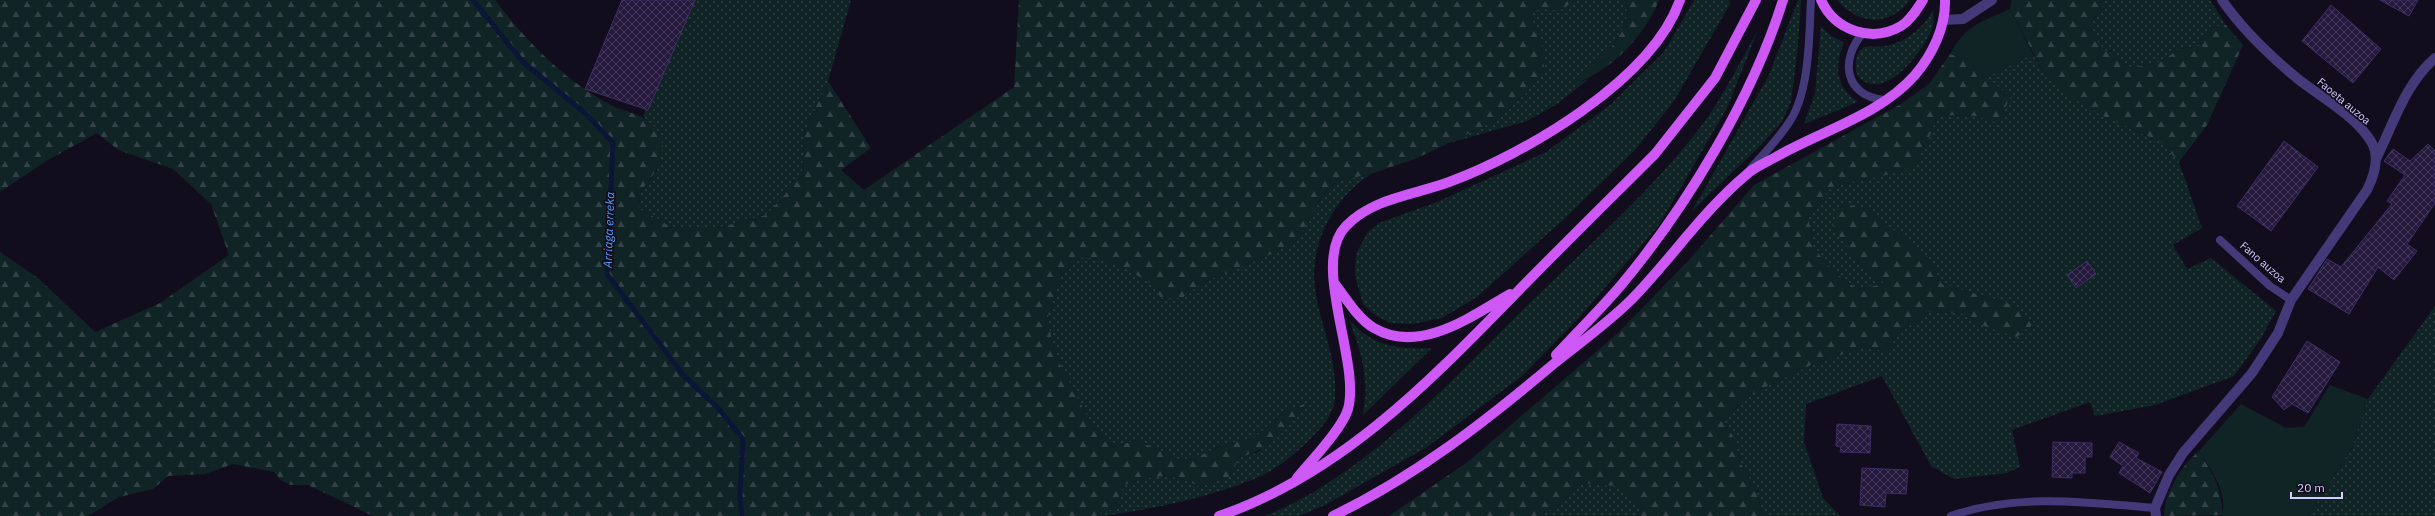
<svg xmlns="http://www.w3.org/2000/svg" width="2435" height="516" font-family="'IBM Plex Sans',sans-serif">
  <defs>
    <pattern id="grass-dots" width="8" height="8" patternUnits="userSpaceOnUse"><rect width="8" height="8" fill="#102426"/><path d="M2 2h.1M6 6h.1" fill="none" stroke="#324246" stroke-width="1.8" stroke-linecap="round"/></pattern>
    <pattern id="forest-firs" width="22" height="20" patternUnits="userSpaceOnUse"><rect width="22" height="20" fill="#102426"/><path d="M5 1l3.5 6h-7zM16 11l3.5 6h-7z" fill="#324246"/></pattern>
    <pattern id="building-cross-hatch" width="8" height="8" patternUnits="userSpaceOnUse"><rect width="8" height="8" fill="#251a3d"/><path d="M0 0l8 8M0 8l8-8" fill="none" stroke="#443a5a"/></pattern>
  </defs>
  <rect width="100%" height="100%" fill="#110d1d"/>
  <path fill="url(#grass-dots)" d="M693,0H851L828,81L804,133L802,176L766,215L718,228H674L641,210L638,195L657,171L659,133L643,116Z
    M1575,0H1625C1636,32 1596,63 1575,83L1589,79L1557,104L1527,121L1449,143L1497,120L1527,92L1544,71L1542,40L1528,12L1541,9L1561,10Z
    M1694,0H1729L1730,4L1674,101L1635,150L1564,219L1477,297L1442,318L1412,324L1390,323L1375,315L1363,304L1355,276V266L1357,252L1367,233L1379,223L1437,202L1546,152L1610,105L1664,52Z
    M1798,0H1801L1798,45L1791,102L1782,122L1759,147L1692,211L1769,75Z
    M1837,0H1910C1890,27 1858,25 1837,0Z
    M2106,0H2210L2226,25L2209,28L2199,46L2179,49L2160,62L2132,68C2113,56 2096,49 2090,25Z
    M1933,10C1933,15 1934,21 1933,26C1926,47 1893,92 1868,83C1863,82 1858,77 1856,71C1855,63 1856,50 1865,47C1872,46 1880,47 1886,46C1907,41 1923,29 1933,10Z
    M1821,26L1830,35L1844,43C1834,66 1836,88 1858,102L1804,124L1815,93Z
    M1758,30L1727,108L1659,225L1577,320L1522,376L1427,447L1325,505L1299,516H1265C1370,474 1457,374 1537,296C1594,240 1657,186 1705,121C1725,93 1741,60 1758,30Z
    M2033,54L2046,77L2131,129L2161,142L2179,162L2202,228L2173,245L2187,269L2211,258L2276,311L2260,340L2234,376L2155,405L2095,416L2090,402L2012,430L2020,467L2007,473L1954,479L1931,466L1882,376L1806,404L1804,442L1823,498L1840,516H1763L1756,490L1741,464L1734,438L1723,419L1753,393L1813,364L1864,347L1888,352L1898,333L1930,312L1961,313L1986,327L2034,323L2011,304L1942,284L1928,257L1868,210L1855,261L1885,284L1857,289L1832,270L1813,247L1808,214L1832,187L1869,179L1928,141L1937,115L1976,116L1999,123L2010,97L1987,77Z
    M1371,174C1350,188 1337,203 1326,225C1293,293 1340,335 1335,399C1333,414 1324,425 1314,435C1301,449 1282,465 1265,474C1222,495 1149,510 1102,516L1118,504L1123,485C1155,475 1170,471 1200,487L1230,476L1239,458L1259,452L1286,410L1253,439L1226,444L1201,455L1182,461L1137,440L1113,447L1093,427L1057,359L1047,320L1062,274L1084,256L1119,265L1152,284L1161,298H1182L1204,282L1269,255L1296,241L1323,195L1337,181Z
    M2435,306V516H2308L2352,448L2368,399Z
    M1349,320C1374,347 1396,349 1432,348L1362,416C1371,383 1361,351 1349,320Z
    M1579,483L1616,486L1642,507L1638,516H1540L1560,505Z"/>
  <path fill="url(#forest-firs)" d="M0,0H495C526,41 562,78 607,103C624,113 648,113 659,133C671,156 651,178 638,195L641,210L674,228H718L766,215L802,176L804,133L828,81L871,148L841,170L864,190L1014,87L1019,0H1575L1561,10L1541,9L1528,12L1542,40L1544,71L1527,92L1497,120L1417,158L1371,174L1337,181L1323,195L1296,241L1269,255L1204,282L1182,298H1161L1152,284L1119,265L1084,256L1062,274L1047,320L1057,359L1093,427L1113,447L1137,440L1182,461L1201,455L1226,444L1253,439L1286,410L1305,404C1285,433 1274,447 1239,458L1230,476L1200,487C1170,471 1155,475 1123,485L1118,504L1102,516H373L308,485H291L282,481L274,472L233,464L205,474L168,476L153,489L119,497L88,516H0V252L38,278L95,332L160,303L229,255L211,204L173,169L118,150L97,133L46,161L0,192Z
    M1625,0H1659C1644,37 1611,71 1574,84C1595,64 1636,33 1625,0Z
    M2012,0H2106L2090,25C2096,49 2113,56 2132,68L2160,62L2179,49L2199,46L2209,28L2226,25L2243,45L2207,125L2179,162L2161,142L2101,115L2066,94L2046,77L2010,9Z
    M1950,54L1967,59L2010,97L1999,123L1976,116L1937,115L1928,141L1913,169L1832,187L1808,214L1813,247L1832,270L1857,289L1885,284L1855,261L1832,224L1842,203L1868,210L1928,257L1942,284L2011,304L2034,323L2017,337L1986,327L1961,313L1930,312L1898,333L1888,352L1864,347L1813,364L1753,393L1723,419L1734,438L1741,464L1756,490L1763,516H1638L1642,507L1616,486L1579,483L1560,505L1540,516H1389L1469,461L1618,333L1690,259L1754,185L1901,104L1929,84Z
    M2199,451C2212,473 2223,489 2222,515L2164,516C2164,493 2182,465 2199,451Z"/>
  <path fill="#102426" d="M2010,9L2033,54L1987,77L1967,59L1950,54C1966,25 1981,22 2010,9Z
    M2330,385L2368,399L2352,448L2308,516H2221C2230,495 2210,468 2199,451L2241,404L2286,428L2304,427Z"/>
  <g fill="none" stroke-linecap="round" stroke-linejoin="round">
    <path stroke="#0b1637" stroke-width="5" d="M473,0L523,62L586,114L613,143L607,274L684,376L718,408L743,439L740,497L742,516"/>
  </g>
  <path fill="url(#building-cross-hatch)" stroke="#3f2d67" d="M622,0H695L648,110L585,89Z
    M2380,0H2418L2409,16Z
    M2331,5L2381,49L2353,83L2302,41Z
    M2284,141L2318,167L2271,231L2237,206Z
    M2428,144L2435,151V203L2407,244L2417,251L2394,280L2378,267L2349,314L2308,289L2327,259L2341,267L2392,204L2387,201L2405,175L2384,161L2393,149L2410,161Z
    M2087,261L2096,274L2076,288L2067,275Z
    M2307,341L2340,362L2308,413L2292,404L2284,410L2272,397Z
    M1837,424L1871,426L1870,453L1840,452L1841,447L1836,446Z
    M2053,442L2092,443V457H2085V473H2072V478L2052,477Z
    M2119,442L2139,453L2136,458L2162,472L2150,493L2119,473L2123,466L2110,457Z
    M1862,468L1908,470L1906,494L1886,493L1885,507L1860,505Z"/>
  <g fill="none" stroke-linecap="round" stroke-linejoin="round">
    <path stroke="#443a79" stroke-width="8" d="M1863,33C1839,60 1845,96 1884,100
      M1751,168C1765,153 1779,138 1790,121C1810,90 1809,35 1811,0
      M2220,240L2270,286L2291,300
      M1951,516C2014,493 2088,502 2155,508"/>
    <path stroke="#443a79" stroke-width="10" d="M1943,20L1963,19L1992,0
      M2376,159C2393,125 2405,84 2435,58
      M2156,516L2155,508L2169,475L2183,453L2252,373L2278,333L2291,300L2367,190C2374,176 2380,158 2372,143C2356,116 2322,98 2298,79C2270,56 2242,29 2222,0"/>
    <path stroke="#cd58f6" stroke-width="10" d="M1821,0C1835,31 1872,43 1901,26C1911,20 1917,9 1923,0
      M1335,284C1346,298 1358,319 1374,328C1419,355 1472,316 1510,294
      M1556,355C1578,331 1602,308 1622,284C1687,206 1753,97 1783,0
      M1297,478C1311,461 1342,429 1348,409C1361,362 1310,263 1346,226C1373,198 1414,195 1449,182C1525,154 1652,80 1680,0
      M1219,516C1342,474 1432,379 1520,289C1565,243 1610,199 1655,154L1715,78L1756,0
      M1333,516C1416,476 1486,421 1556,362C1581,342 1609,322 1632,299C1671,259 1703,211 1746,175C1753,168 1765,163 1774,158C1820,131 1879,116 1915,75C1932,55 1946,27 1945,0"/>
  </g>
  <g text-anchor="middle" stroke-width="3.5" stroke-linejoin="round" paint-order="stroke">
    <g font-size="11" fill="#d6cbfc" stroke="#110d1d">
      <text transform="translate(2344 101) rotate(40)" y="4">Faoeta auzoa</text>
      <text transform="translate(2263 262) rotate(41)" y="4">Fano auzoa</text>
    </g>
    <g font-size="12" font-style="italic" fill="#5e9ff7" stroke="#110d1d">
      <text transform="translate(609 230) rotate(-88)" y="4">Arriaga erreka</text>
    </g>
  </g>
  <path d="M2291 492v6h51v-6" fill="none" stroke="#d6cbfc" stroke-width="2"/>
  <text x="2297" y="492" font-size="12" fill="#d6cbfc" stroke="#110d1d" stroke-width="3" paint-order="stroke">20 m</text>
</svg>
